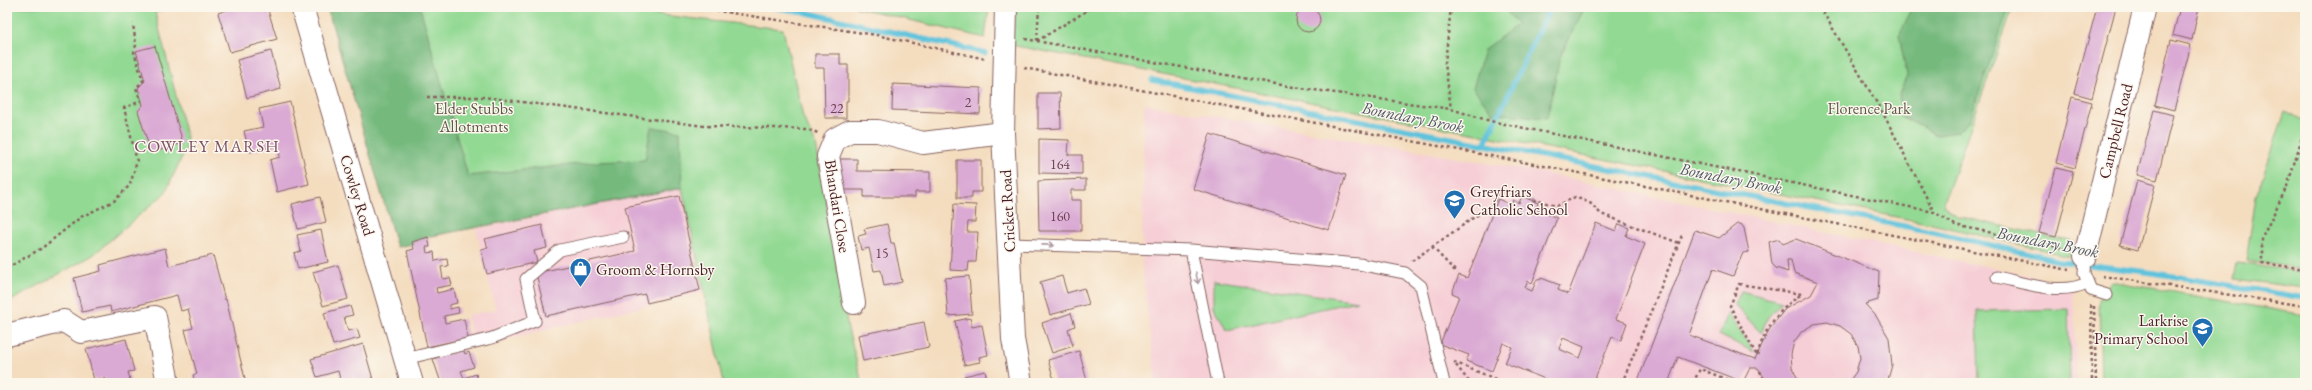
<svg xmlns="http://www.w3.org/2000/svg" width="2312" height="390" font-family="'EB Garamond',serif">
  <rect width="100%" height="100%" fill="#fbf7ec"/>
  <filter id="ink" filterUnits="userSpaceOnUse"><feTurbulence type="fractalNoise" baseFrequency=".025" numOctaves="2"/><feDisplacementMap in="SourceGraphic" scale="8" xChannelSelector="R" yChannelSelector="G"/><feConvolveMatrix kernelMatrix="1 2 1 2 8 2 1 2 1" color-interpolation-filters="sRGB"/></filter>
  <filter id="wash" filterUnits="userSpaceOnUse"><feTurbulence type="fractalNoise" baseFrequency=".012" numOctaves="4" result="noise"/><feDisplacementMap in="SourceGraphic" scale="16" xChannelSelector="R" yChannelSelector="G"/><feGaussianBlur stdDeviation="0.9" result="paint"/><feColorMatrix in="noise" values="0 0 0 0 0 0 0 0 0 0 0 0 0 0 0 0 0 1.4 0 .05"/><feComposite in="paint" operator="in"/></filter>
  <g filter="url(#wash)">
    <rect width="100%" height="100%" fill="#f4ddbf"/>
    <path fill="#f6cfd6" d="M1144,104L1544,173L2073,285L2077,383H1156L1142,267Z
      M682,188L705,292L474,347L467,315L496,310L476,229Z"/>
    <path fill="#92d993" stroke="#6e7c5f" d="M7,7H176L155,12L188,144L165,193L93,255L7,303Z
      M327,7H591L783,29L803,117L816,144L848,329L862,383H724L682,188L431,236L397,247Z
      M855,7H989L985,38Z
      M1017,7H2013L1943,205L1957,216L2073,242L2069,256L1932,224L1487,136L1011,45Z
      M2285,112L2305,121V269L2246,261L2256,197Z
      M2237,263L2305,272V288L2234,279Z
      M1214,280L1357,301L1227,330L1214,307Z
      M2111,281L2305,315V383H2101L2099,300Z
      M1741,291L1782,302L1768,317L1761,333L1735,305Z
      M2068,309L2070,383H1979L1977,311Z
      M1728,313L1754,352L1719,335Z"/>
    <path fill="#75b97d" stroke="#606c54" d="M327,7H420L468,176L597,162L645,160L651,127L680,131L682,188L431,236L412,242L413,244L397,247Z
      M1505,7H1585L1560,57L1547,118L1493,113L1473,88L1484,50L1518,24L1504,9Z
      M1913,7H2009L1970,119L1958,132L1937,135L1901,116L1899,94L1907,76L1899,35Z"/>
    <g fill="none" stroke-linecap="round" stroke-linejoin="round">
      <path stroke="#5fc3dc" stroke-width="5.5" d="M772,7L804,12L985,53
        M1152,80L1934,232L2060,261L2154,273L2305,298
        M1484,145L1550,7"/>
    </g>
    <g id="blocks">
      <path fill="#daaad4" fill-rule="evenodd" d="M229,7H267L277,39L230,52L218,13L230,9Z
        M2097,7H2116L2092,98L2074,93Z
        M2180,7H2199L2192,40L2173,35Z
        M1296 20a12 12 0 1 1 24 0a12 12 0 1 1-24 0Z
        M2171,40L2191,45L2174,110L2155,105Z
        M155,46L183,143L151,153L138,111L143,105L138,88L145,81L136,51Z
        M271,51L281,89L247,98L237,60Z
        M815,54H840V65H848V101H846V118H825L824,68H815Z
        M893,84L981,88L980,114L892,110Z
        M1038,93H1060L1061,128L1038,129Z
        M2072,97L2092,102L2075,168L2056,163Z
        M290,102L309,184L277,192L270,160L280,157L278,145L249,152L244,131L263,127L259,109Z
        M2154,110L2173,115L2157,180L2137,175Z
        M1210,134L1346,175L1329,230L1193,189Z
        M1039,139L1069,140L1068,155H1082V174L1039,173Z
        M839,159H857V171L930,172V192H915V197H864V190H839Z
        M957,160H981V192H972V198H957Z
        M2056,168L2073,172L2056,237L2039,233Z
        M1086,179V190H1071V200H1081V231H1039L1038,181Z
        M2137,180L2155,185L2138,250L2120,245Z
        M679,196L700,290L647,303L645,294L546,316L536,273L635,251L625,207Z
        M1522,196L1538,203L1536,209L1557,218L1532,283L1528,281L1525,288L1532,291L1537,279L1540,280L1541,278L1560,285L1558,290L1568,294L1596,223L1616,231L1619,224L1629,228L1626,236L1645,244L1616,319L1627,323L1621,340L1612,337L1593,383H1555L1505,363L1512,347L1503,343L1492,371L1466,361L1469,355L1440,344L1459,296L1452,293L1459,275L1467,278L1498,199L1511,205L1513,200L1519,203ZM1563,338L1584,347L1580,358L1559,349Z
        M320,197L326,222L298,229L292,204Z
        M954,204L976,205L975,222H968L967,232H978L976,262H969L968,271L950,270Z
        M887,224L891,243H894L902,282L884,286L881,270L874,271L869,248L861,250L858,236L866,234L864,229Z
        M1737,224H1741L1744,228L1749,252L1743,253L1733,276L1713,269L1689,335L1755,359L1769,330L1785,309L1811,295L1818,282L1794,273L1791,260H1787L1788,272L1776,268L1772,264L1769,242L1779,239L1783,244L1796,239L1879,272L1878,300L1865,304L1876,316L1889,338L1892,365L1887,383H1848L1856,372L1860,358L1858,346L1851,334L1840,326L1827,322L1814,324L1802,331L1794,342L1791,354L1792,368L1798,379L1804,383H1768L1758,368H1750L1743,382L1678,357L1668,383H1637L1695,230L1719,238Z
        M542,225L547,248L534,251L537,262L487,274L481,249L488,248L485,239Z
        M321,230L328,262L298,269L294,253L301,251L297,235Z
        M428,237L430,247H426L427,253L434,252L435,261L447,259L448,266L441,267L443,279L450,278L452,285L436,288L437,293L454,289L457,303L449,305L450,309L458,307L459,313L444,316L445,323L464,319L468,338L427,347L407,251L414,249L412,242Z
        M165,248L169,266L213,255L225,300L226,299L246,383H195L193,375L197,374L185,330L193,328L188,309L181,311L177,295L111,312L110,306L82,312L74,278L101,271L100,265Z
        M338,265L348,299L323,306L313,272Z
        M969,276L972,314L948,316L945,278Z
        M1062,276L1067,293L1084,288L1089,304L1050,315L1040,282Z
        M350,306L353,315L344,317L348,331L357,329L360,338L333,345L324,313Z
        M1071,313L1075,326L1068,329L1073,346L1052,353L1042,323Z
        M970,318L972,327L982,325L988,355L979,357L980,362L964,365L955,321Z
        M924,322L929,347L863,361L858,335Z
        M126,339L134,371L128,372L131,383H107L105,378L94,380L86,349Z
        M363,344L374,383H341L338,371L317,377L311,359Z
        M463,349L465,354L469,352L474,367L461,371L464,378L476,374L479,383H441L433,359Z
        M1079,351L1087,381L1055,383L1048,360Z
        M985,371L988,383H966L964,376Z"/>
    </g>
  </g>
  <g filter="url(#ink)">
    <use href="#blocks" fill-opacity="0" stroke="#86625f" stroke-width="1"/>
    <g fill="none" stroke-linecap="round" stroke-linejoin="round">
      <defs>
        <path id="service" d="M1009,244L1191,250L1218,383
          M1191,250L1359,264L1405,273L1421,286L1444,383
          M2085,256L2084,273L2091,290L2107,295
          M1997,277C2025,283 2060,296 2087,283
          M405,359L492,338L535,321L526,279L560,250L623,237"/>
        <path id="minor" d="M1006,7L1003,133L1013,339L1021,383
          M2085,256L2145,7
          M854,303L828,156L835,139L850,131H878L923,143L1003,133
          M7,335L64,321L81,332L155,317L168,383"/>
        <path id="secondary" d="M302,7L412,383"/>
      </defs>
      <use href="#service" stroke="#86625f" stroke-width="13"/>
      <use href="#minor" stroke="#86625f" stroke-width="24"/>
      <use href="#secondary" stroke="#86625f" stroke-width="24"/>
      <path stroke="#86625f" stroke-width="2.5" stroke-dasharray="3 3" stroke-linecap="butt" d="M692,7L876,35L986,59
        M1451,7L1445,63L1451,109
        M1820,7L1884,115L1934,212
        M1025,39L1293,87L1451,109L1490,121L1934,212L1955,225L2067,249
        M1037,41L1093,7
        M1037,41L1039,7
        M1024,68L1544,166L2069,270
        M427,97H484L704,126L807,129L818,133
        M2305,127L2288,184L2262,238V263L2305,269
        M1432,247L1457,273
        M1412,261L1493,204L1499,190L1557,206L1575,197L1590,203L1601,214L1679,243
        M7,268L42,248L81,217L114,201L130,185L137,161L124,108L141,101L136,88L143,81L134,52L136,45L133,24
        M2102,276L2305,306
        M1739,284L1802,294C1779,309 1764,329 1757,356L1730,306Z
        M2091,305L2092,383
        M2094,306L2096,383
        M1454,362L1505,383
        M1456,365L1470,383
        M1760,371L1765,383
        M1622,383L1682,235
        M1693,383L1700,369L1736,383"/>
      <use href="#service" stroke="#fff" stroke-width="11"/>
      <use href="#minor" stroke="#fff" stroke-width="22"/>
      <use href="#secondary" stroke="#fff" stroke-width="22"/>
    </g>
    <defs><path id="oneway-shaft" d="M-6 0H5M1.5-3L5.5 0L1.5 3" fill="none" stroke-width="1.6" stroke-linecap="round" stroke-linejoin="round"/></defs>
    <g stroke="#ae9aa0">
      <use href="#oneway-shaft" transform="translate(1048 245) rotate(1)"/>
      <use href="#oneway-shaft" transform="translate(1197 278) rotate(79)"/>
    </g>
  </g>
  <defs>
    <symbol id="school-pin" viewBox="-11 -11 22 30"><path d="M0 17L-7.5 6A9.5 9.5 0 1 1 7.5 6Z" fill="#1f6fb2" stroke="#fbf7ec"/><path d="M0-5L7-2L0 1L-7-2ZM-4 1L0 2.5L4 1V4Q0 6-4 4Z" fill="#fff"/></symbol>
    <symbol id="shop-pin" viewBox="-11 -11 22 30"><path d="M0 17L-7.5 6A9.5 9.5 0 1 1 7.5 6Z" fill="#1f6fb2" stroke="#fbf7ec"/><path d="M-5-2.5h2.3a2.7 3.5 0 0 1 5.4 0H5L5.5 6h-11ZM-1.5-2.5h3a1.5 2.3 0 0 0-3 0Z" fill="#fff"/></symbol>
  </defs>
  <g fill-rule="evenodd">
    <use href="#school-pin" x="1442" y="188" width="25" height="34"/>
    <use href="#shop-pin" x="568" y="256" width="25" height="34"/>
    <use href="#school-pin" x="2190" y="316" width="25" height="34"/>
  </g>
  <g text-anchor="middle" stroke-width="3" stroke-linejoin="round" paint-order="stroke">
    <g font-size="14" fill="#6e4255">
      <text x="968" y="107">2</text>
      <text x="837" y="113">22</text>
      <text x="1060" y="169">164</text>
      <text x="1060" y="221">160</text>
      <text x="882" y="258">15</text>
    </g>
    <g font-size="16" fill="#60574a" stroke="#fbf7ec">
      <text x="474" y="114">Elder Stubbs<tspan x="474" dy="18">Allotments</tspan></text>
      <text x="1869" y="114">Florence Park</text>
    </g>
    <g font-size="16" fill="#4a1f2b" stroke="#fbf7ec">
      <text transform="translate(2115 131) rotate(-76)" y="6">Campbell Road</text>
      <text transform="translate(358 195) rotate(73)" y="6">Cowley Road</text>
      <text transform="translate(838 206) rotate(81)" y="6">Bhandari Close</text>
      <text transform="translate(1007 211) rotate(-93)" y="6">Cricket Road</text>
    </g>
    <g font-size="16" fill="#4a1f2b" stroke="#fbf7ec" text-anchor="start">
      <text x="1470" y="197">Greyfriars<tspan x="1470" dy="18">Catholic School</tspan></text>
      <text x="596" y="275">Groom &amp; Hornsby</text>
      <text x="2188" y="326" text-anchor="end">Larkrise<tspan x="2188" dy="18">Primary School</tspan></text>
    </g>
    <g font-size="17" font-style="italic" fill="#515869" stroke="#fbf7ec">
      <text transform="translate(1413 117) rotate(11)" y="6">Boundary Brook</text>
      <text transform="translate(1731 178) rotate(11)" y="6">Boundary Brook</text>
      <text transform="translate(2048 242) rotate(11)" y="6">Boundary Brook</text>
    </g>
    <g font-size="17" letter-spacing="1" fill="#7c5066" stroke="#fbf7ec">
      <text x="207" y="152">COWLEY MARSH</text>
    </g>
  </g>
  <rect width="2312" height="390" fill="none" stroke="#fbf7ec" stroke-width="24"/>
</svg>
